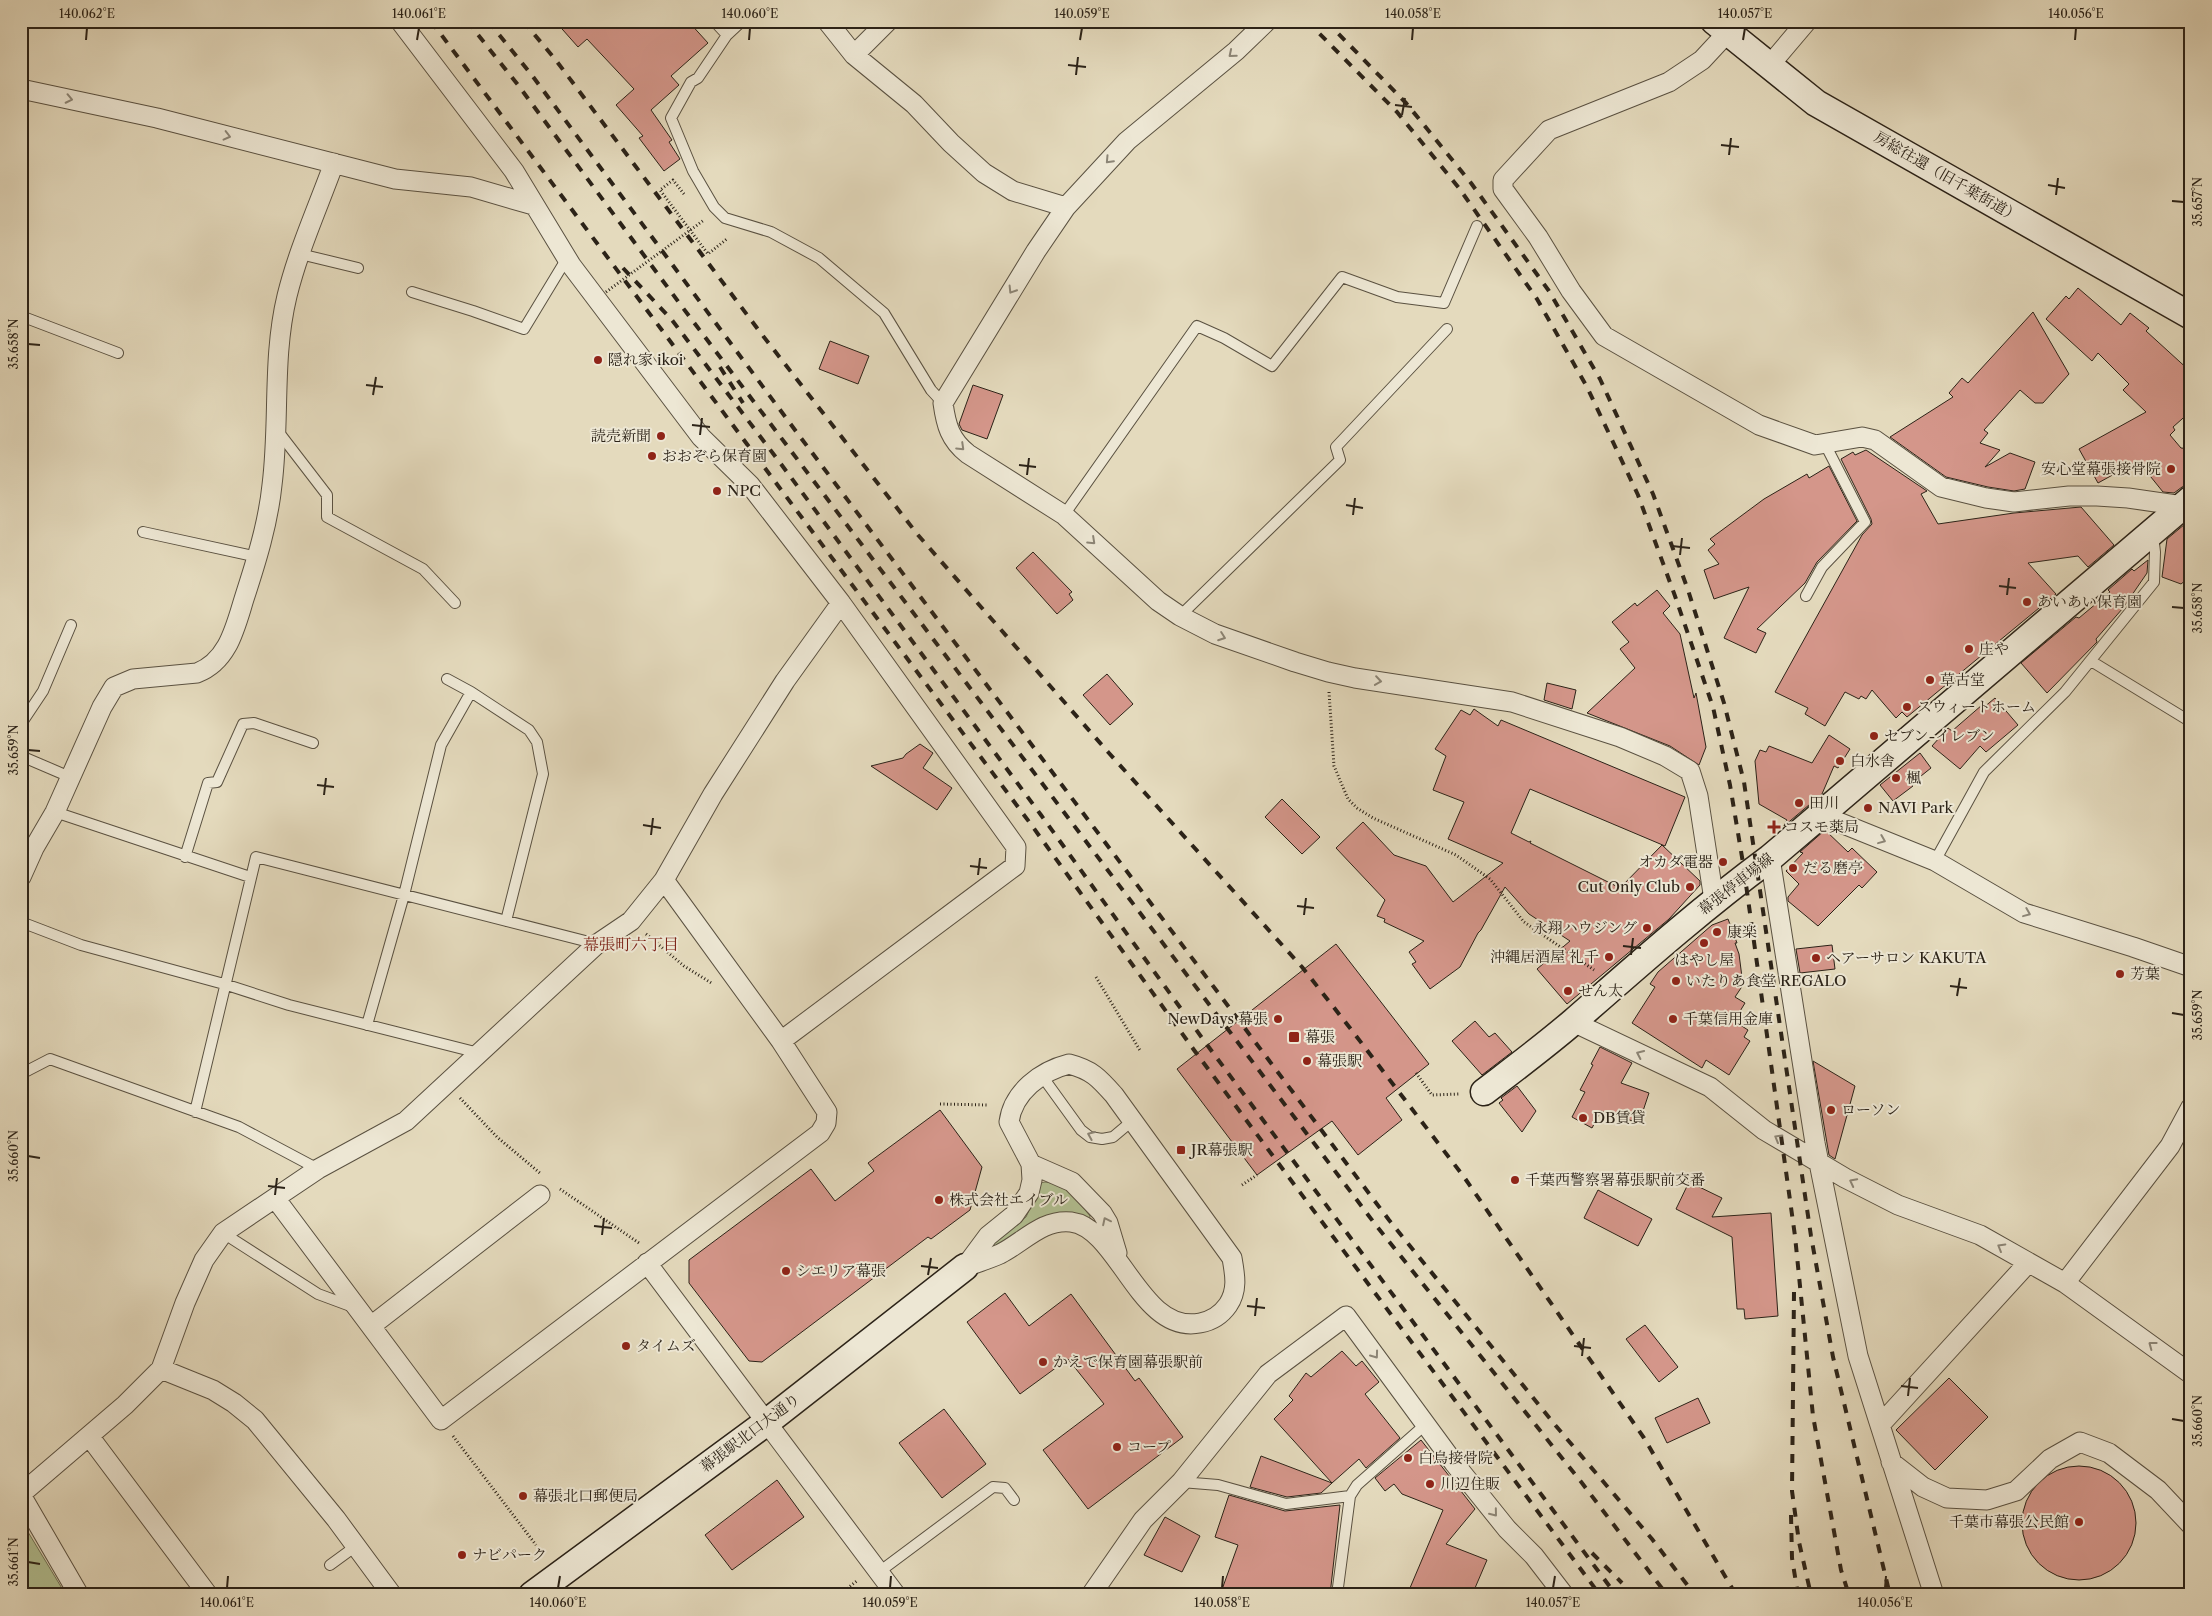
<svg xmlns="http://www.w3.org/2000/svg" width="2212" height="1616" font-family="'Libre Caslon Text','Noto Serif JP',serif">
  <rect width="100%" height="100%" fill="#e4dabd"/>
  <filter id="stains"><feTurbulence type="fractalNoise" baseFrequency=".004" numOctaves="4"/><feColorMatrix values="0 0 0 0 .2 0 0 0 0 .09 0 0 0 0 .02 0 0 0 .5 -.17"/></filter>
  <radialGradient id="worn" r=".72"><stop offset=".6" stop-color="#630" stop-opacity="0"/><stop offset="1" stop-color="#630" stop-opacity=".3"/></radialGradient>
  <path fill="#b2c092" stroke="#6f7255" d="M1045,1182C1067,1184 1077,1200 1090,1216L1089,1222L1058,1216L1039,1218L1011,1239L988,1249L1003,1234L1026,1217L1032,1204L1036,1184Z
    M28,1532L66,1595H21V1539Z"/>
  <path fill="#d4968a" stroke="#2c2318" d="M555,21H688L708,43L671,76L679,85L651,110L672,140L669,142L680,159L664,171L639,138L643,136L616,105L634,89L587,39L578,47Z
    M2078,288L2121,325L2130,313L2149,328L2146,331L2191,372V411L2173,427L2175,430L2170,435L2181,448L2191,449V484L2182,487L2174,493L2163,492L2138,461L2098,483L2079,449L2146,412L2123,390L2129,384L2098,353L2092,361L2046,319L2066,296L2069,299Z
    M2033,312L2069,374L2043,403H2035L2020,390L1984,430L1988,433L1980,443L2000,450L1985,467L2010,453L2035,462L2025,489L2014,491L1988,487L1946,477L1890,437L1953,397L1949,393L1962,378L1968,383Z
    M830,341L869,356L858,384L819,369Z
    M973,385L1003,395L987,439L962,430L959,424Z
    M1866,450L1927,491L1921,494L1938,524L2014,513L2081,507L2114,545L2088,567L2078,556L2028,563L2056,594L1907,717L1902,712L1896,718L1872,690L1866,699L1861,696L1859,699L1845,692L1825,726L1805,714L1808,708L1775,692L1862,535L1872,524L1871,519L1841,459L1853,452L1855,455Z
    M1829,466L1857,521L1817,562L1805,583L1757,629L1766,633L1756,653L1724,638L1749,587L1714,599L1704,570L1719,564L1708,550L1715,544L1710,539L1764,499L1807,474L1809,478Z
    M2191,519V576L2181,584L2162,577L2167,539Z
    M1033,552L1072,592L1069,594L1073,600L1057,614L1016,568Z
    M2148,560L2147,573L2123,608L2096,639L2097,642L2047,693L2021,663L2076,617L2079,618L2110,592L2108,590L2132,569L2134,571Z
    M1657,590L1670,606L1663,613L1680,634L1694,698L1696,693L1706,747L1699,765L1670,746L1587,713L1635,668L1620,649L1629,642L1612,622L1635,603L1637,606Z
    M1107,674L1133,704L1110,725L1083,695Z
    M1547,683L1576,690L1572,709L1544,700Z
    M1995,698L2018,725L1986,752L1980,746L1960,769L1932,746L1948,728L1952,731L1982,705L1983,708Z
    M1474,709L1498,726L1501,720L1685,797L1665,846L1530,789L1511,833L1529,842L1531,841L1530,843L1620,888L1662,845L1700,881V885L1669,919L1567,1004L1537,969L1570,941L1529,914L1505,887L1481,930L1478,933L1460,967L1430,989L1412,964L1416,962L1409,952L1424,941L1384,922L1385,919L1377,916L1385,900L1336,848L1363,822L1394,855L1426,866L1453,902L1503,863L1448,839L1464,802L1433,790L1446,756L1435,749L1461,710L1470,715Z
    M1829,735L1850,749L1838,768L1834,766L1822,794L1784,826L1787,820L1759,804L1755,761L1760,750L1766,752L1769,746L1812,763Z
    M920,744L933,753L923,768L952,788L937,810L871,766L903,758L906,754Z
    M1920,753L1931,768L1911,784L1913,786L1893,801L1880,785Z
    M1282,799L1320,837L1302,854L1265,817Z
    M1825,830L1848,852L1852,848L1877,872L1862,888L1859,885L1818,926L1788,901V897L1799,884L1786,871L1803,853L1800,852Z
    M1728,919L1737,943H1735L1739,954L1743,985L1735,997L1745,1003L1734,1021L1748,1030L1744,1037L1750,1041L1729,1075L1706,1060L1702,1068L1632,1023L1655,987L1650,984L1658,972L1712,925Z
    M1336,944L1429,1064L1386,1098L1402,1120L1358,1155L1332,1121L1257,1175L1177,1069Z
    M1832,945L1835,969L1800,973L1796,949Z
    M1475,1021L1489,1037L1495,1033L1512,1052L1482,1075L1452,1041Z
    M1600,1047L1632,1063L1621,1083L1649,1093L1639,1123L1601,1111L1592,1128L1572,1117L1585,1092L1580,1090L1593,1065L1591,1064Z
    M1813,1061L1855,1086L1835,1159L1829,1155Z
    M1517,1086L1536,1111L1522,1132L1499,1103L1503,1100L1501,1098Z
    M940,1110L982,1167L970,1210L931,1239L928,1237L762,1362L749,1361L689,1283V1260L811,1169L835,1201L874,1171L868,1163Z
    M1689,1182L1722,1198L1712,1217L1771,1213L1778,1316L1745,1319L1744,1309H1737L1732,1237L1676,1209Z
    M1598,1190L1652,1219L1638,1246L1584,1218Z
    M1005,1293L1029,1326L1071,1294L1135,1381L1139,1378L1183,1437L1088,1509L1043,1450L1104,1404L1068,1359L1020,1394L967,1322Z
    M1645,1325L1678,1367L1659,1382L1626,1339Z
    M1342,1351L1356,1366L1362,1361L1379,1382L1365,1394L1400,1438L1366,1468L1359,1459L1332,1483L1274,1419L1293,1400L1289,1396L1306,1373L1311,1377Z
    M1949,1378L1988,1417L1935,1470L1896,1430Z
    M1698,1398L1710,1423L1667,1443L1655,1418Z
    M944,1409L986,1464L942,1498L899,1443Z
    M1421,1440L1475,1509L1446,1544L1487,1560L1472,1595H1407L1443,1510L1402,1494L1394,1484L1385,1491L1375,1478Z
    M1261,1456L1332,1483L1321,1493L1287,1497L1250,1487Z
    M2022 1523a57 57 0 1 1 114 0a57 57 0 1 1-114 0Z
    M777,1480L804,1517L732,1570L705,1535Z
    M1229,1495L1285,1511L1340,1505L1330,1595H1220L1238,1545L1215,1537Z
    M1165,1517L1200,1536L1182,1572L1144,1555Z"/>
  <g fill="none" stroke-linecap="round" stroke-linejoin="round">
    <defs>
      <path id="lane" d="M714,21L727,35
        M742,21L727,35L698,78L691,82L671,118L693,171L714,207L725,218L771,232L819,258L884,313L931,390L943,403
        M300,254L358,268
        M412,292L473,311L524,329L567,258
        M21,316L118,353
        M277,430L327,495V517L423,569L455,603
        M1064,515L1197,326L1224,338L1272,366L1342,277L1397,297L1444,303L1477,226
        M143,532L258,557
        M1806,596L1822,567L1865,522L1825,444
        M1180,616L1340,460L1336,447L1447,329
        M2091,661L2191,722
        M447,679L471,692
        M21,724L43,691L71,625
        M21,756L70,777
        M55,812L250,877
        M21,842L34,848
        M185,857L208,783L217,782L243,724L254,723L313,743
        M1935,861L1984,772L2065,692L2154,582L2155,552L2153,535
        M21,922L81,945L224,984L289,1005L479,1053
        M367,1025L404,895L441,745L471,692L529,730L537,742L543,774L506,921
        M21,1074L50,1059L239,1127L318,1169
        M1042,1076L1081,1130L1090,1137L1102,1139L1113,1137L1132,1121
        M195,1112L256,857L597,944
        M223,1233L318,1294L353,1307
        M1181,1482L1218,1485L1286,1504L1350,1496
        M330,1565L356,1546
        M879,1572L993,1487L1005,1488L1014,1500
        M1337,1595L1350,1496L1357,1485L1426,1424"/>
      <path id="street" d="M400,21L514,171L571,265L701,437L750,485L841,603L1016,847L1015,866L781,1041L664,880
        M827,21L854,55L914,104L951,143L984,173L1013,191L1066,207
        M1267,21L1236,51L1127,141L1066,207L1036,251L943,403C946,425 950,440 968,454L1064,515L1158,601L1180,616L1215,634L1295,662L1328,672L1355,678L1512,702L1620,737L1665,756L1690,771L1698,796L1714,900
        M1728,32L1702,60L1669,82L1549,130L1503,180V189L1538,237L1571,291L1604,336L1759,425L1815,445L1862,437L1875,440L1941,487L1986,498L2014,502L2069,496H2097L2128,498L2183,506
        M854,55L888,21
        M1769,66L1807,21
        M21,89L157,118L395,179L471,187L533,205
        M1821,815L1935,861L2024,913L2133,947L2191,967
        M1770,858L1815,1143L1858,1356L1934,1595
        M21,877L34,848L55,812L102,707L114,687L133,679L197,673C228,661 235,628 244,599C256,562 268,524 272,485C280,422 272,358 287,296C298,251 318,207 334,163
        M1573,1022L1710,1087L1764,1130L1845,1178L1898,1205L1980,1235L2065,1283L2191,1374
        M1069,1064C1092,1070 1099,1078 1114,1095L1232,1258C1235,1275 1238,1290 1228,1305C1221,1315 1211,1321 1200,1323C1140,1335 1119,1228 1071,1222C1042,1219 1024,1242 1000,1254C989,1259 976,1263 965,1267L988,1236L1014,1215L1029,1193L1032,1180L1031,1164L1009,1122C1013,1092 1041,1071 1069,1064Z
        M1031,1164L1072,1182L1102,1213L1108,1223L1117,1253
        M275,1198L441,1420L820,1133L826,1123L827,1112L781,1041
        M647,1263L896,1595
        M2065,1283L2170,1146L2191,1107
        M371,1326L540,1195
        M161,1369L213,1390L234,1403L255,1420L336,1519L392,1595
        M1880,1425L2028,1263
        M89,1436L208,1595
        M1891,1462L1923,1487L1947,1498L1987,1500L2016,1491L2050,1459L2080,1442L2109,1453L2158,1490L2191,1525
        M21,1494L125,1405L161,1369L185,1303L204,1260L223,1233L318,1169L406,1121L597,944L631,921L664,880L713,794L785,681L841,603
        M21,1495L79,1595
        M1091,1595L1143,1520L1181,1482L1268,1374L1346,1316L1454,1463L1507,1529L1534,1556L1564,1595"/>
      <path id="secondary" d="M1714,21L1816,103L2191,316
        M1484,1092C1514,1069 1545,1046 1574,1021C1638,965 1701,909 1770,858L2191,499
        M532,1595L767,1422L965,1267"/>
    </defs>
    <use href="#lane" stroke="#5a5141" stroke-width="12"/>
    <use href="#street" stroke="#5a5141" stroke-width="21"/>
    <use href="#secondary" stroke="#2c2318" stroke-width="29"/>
    <path stroke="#2c2318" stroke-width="3" stroke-dasharray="1 2.5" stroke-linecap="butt" d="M684,194L673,180L660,190L708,254L728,238
      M1329,692L1334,766L1348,799L1357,808L1373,818L1456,855L1490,879L1524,922L1594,970
      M646,934L684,966L713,984
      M1096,977L1141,1052
      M1416,1073L1432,1095L1459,1094
      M460,1098L497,1137L541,1174
      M940,1104L988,1105
      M1242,1185L1257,1175
      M560,1189L639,1243
      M453,1436L536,1545
      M839,1595L858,1580"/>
    <use href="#lane" stroke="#ede7d4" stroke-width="10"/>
    <use href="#street" stroke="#ede7d4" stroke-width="19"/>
    <use href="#secondary" stroke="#ede7d4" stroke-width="26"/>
    <path stroke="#2c2318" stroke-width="4" stroke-dasharray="9 9" stroke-linecap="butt" d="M431,21L1030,823L1194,1050L1600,1595
      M467,21L518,85L680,304L1375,1224L1582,1483L1667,1595
      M488,21L531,74L795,430L1389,1220L1556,1426L1652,1539L1695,1595
      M523,21L555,59L760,332L918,535L1108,752L1302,967L1350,1028L1464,1177L1644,1438L1736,1595
      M1307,21L1397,112L1459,188L1537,299L1587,387L1638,495L1675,596L1713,707L1730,785L1743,863L1795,1236L1813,1416L1841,1570L1849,1595
      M1326,21L1406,103L1471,183L1549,291L1600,379L1653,494L1688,590L1724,703L1744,782L1811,1236L1833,1357L1890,1595
      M623,268L672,320L781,464L1041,815L1205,1042L1616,1595
      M720,367L743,403
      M1794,1292L1792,1491L1799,1542L1811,1595
      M1791,1515L1792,1558L1798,1595
      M1592,1553L1622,1583"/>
    <path stroke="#2c2318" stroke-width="3" stroke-dasharray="1 2.5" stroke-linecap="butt" d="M606,292L704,220"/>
  </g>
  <defs><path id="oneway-chevron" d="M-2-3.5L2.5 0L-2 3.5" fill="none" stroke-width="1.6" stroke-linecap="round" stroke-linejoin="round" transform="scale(1.25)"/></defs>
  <g stroke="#8c8576">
    <use href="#oneway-chevron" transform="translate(1232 54) rotate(140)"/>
    <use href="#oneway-chevron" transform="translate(69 99) rotate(12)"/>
    <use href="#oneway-chevron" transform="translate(227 136) rotate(14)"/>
    <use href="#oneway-chevron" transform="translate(1109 160) rotate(133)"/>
    <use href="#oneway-chevron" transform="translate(1012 290) rotate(122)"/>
    <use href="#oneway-chevron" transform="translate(961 447) rotate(44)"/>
    <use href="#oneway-chevron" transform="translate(1092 541) rotate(43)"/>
    <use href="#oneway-chevron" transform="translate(1222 637) rotate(20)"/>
    <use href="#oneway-chevron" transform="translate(1378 681) rotate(8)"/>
    <use href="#oneway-chevron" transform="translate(1882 840) rotate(22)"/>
    <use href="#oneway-chevron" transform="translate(2027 913) rotate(22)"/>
    <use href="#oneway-chevron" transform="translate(1640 1054) rotate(-155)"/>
    <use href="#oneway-chevron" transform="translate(1091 1135) rotate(-157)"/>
    <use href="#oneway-chevron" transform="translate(1778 1138) rotate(-150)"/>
    <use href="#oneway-chevron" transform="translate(1853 1182) rotate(-153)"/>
    <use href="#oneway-chevron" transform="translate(1106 1221) rotate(-116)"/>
    <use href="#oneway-chevron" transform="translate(2001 1247) rotate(-150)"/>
    <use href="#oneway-chevron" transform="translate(2152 1345) rotate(-143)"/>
    <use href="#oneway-chevron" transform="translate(1375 1355) rotate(54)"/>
    <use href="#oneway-chevron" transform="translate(1494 1513) rotate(51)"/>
  </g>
  <path fill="none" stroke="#2c2318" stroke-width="2" d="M86,40L87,28M417,40L419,28M749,40L750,28M1080,40L1082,28M1412,40L1413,28M1743,40L1745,28M2075,40L2076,28M1068,65L1086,67M1076,75L1078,57M1395,105L1412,107M1402,115L1405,98M1721,145L1739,147M1729,155L1731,138M2048,185L2065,188M2056,195L2058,178M2172,201L2184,202M28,344L40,345M366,385L383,387M373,395L376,377M692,425L710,427M700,435L702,418M1019,465L1036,467M1027,475L1029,458M1346,505L1363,508M1353,515L1355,498M1672,546L1690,548M1680,555L1682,538M1999,586L2016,588M2007,595L2009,578M2172,607L2184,608M28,750L40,751M317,785L334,787M324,795L326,778M643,825L661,828M651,835L653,818M970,866L987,868M978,875L980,858M1297,906L1314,908M1304,915L1306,898M1623,946L1641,948M1631,955L1633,938M1950,986L1967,988M1957,996L1960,978M2172,1013L2184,1015M28,1156L40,1158M268,1186L285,1188M275,1195L277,1178M594,1226L612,1228M602,1235L604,1218M921,1266L938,1268M928,1275L931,1258M1247,1306L1265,1308M1255,1316L1257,1298M1574,1346L1591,1348M1582,1356L1584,1338M1901,1386L1918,1388M1908,1396L1910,1378M2172,1419L2184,1421M28,1562L40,1564M227,1588L228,1576M558,1588L560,1576M890,1588L891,1576M1222,1588L1223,1576M1553,1588L1555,1576M1885,1588L1886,1576"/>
  <g fill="#8f2418" stroke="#ede7d4" stroke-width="2">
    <circle cx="598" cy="360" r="5"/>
    <circle cx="661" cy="436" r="5"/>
    <circle cx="652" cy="456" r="5"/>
    <circle cx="2171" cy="469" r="5"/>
    <circle cx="717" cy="491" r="5"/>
    <circle cx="2027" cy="602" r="5"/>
    <circle cx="1969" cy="649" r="5"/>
    <circle cx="1930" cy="680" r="5"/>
    <circle cx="1907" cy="707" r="5"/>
    <circle cx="1874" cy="736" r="5"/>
    <circle cx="1840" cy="761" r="5"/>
    <circle cx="1896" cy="778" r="5"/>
    <circle cx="1799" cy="803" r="5"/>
    <circle cx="1868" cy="808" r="5"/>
    <path d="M1771.5 819.5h5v5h5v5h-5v5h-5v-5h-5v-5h5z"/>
    <circle cx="1723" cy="862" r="5"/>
    <circle cx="1793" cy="868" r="5"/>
    <circle cx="1690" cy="887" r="5"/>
    <circle cx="1647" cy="928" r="5"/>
    <circle cx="1717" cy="932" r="5"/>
    <circle cx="1704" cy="943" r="5"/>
    <circle cx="1609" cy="957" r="5"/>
    <circle cx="1816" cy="958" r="5"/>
    <circle cx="2120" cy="974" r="5"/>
    <circle cx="1676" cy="981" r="5"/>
    <circle cx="1568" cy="991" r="5"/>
    <circle cx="1278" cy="1019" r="5"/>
    <circle cx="1673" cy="1019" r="5"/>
    <rect x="1288" y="1031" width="12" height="12" rx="2.5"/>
    <circle cx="1307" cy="1061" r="5"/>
    <circle cx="1831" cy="1110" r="5"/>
    <circle cx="1583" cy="1118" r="5"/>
    <rect x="1176" y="1145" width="10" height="10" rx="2.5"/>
    <circle cx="1515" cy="1180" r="5"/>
    <circle cx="939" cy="1200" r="5"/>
    <circle cx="786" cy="1271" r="5"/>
    <circle cx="626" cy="1346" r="5"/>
    <circle cx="1043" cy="1362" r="5"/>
    <circle cx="1117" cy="1447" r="5"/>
    <circle cx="1408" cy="1458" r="5"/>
    <circle cx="1430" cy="1484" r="5"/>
    <circle cx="523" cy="1496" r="5"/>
    <circle cx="2079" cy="1522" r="5"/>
    <circle cx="462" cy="1555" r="5"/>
  </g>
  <g text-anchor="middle" stroke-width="4" stroke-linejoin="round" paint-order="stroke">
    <g font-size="15" fill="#2c2318" stroke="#ede7d4">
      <text transform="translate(1947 177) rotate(30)" y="5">房総往還（旧千葉街道）</text>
      <text transform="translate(1736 884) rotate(-38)" y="5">幕張停車場線</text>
      <text transform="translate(750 1433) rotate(-37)" y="5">幕張駅北口大通り</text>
    </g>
    <g font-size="15" fill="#2c2318" stroke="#ede7d4" text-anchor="start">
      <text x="608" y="365">隠れ家 ikoi</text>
      <text x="651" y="441" text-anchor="end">読売新聞</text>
      <text x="662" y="461">おおぞら保育園</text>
      <text x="2161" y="474" text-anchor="end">安心堂幕張接骨院</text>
      <text x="727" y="496">NPC</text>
      <text x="2037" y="607">あいあい保育園</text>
      <text x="1979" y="654">庄や</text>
      <text x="1940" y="685">草古堂</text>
      <text x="1917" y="712">スウィートホーム</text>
      <text x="1884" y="741">セブン-イレブン</text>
      <text x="1850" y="766">白水舎</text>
      <text x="1906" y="783">楓</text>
      <text x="1809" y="808">田川</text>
      <text x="1878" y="813">NAVI Park</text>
      <text x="1784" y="832">コスモ薬局</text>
      <text x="1713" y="867" text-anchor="end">オカダ電器</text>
      <text x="1803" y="873">だる磨亭</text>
      <text x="1680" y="892" text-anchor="end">Cut Only Club</text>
      <text x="1637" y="933" text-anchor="end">永翔ハウジング</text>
      <text x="1727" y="937">康楽</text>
      <text x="1599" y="962" text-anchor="end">沖縄居酒屋 礼千</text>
      <text x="1826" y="963">ヘアーサロン KAKUTA</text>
      <text x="1704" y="965" text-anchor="middle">はやし屋</text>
      <text x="2130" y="979">芳葉</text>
      <text x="1686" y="986">いたりあ食堂 REGALO</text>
      <text x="1578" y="996">せん太</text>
      <text x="1268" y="1024" text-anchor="end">NewDays 幕張</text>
      <text x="1683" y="1024">千葉信用金庫</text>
      <text x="1305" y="1042">幕張</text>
      <text x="1317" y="1066">幕張駅</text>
      <text x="1841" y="1115">ローソン</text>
      <text x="1593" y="1123">DB賃貸</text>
      <text x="1191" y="1155">JR幕張駅</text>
      <text x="1525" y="1185">千葉西警察署幕張駅前交番</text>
      <text x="949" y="1205">株式会社エイブル</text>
      <text x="796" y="1276">シエリア幕張</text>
      <text x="636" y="1351">タイムズ</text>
      <text x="1053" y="1367">かえで保育園幕張駅前</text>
      <text x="1127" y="1452">コープ</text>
      <text x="1418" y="1463">白鳥接骨院</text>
      <text x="1440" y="1489">川辺住販</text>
      <text x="533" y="1501">幕張北口郵便局</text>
      <text x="2069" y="1527" text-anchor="end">千葉市幕張公民館</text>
      <text x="472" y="1560">ナビパーク</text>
    </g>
    <g font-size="16" fill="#7a1f14" stroke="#ede7d4">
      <text x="631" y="950">幕張町六丁目</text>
    </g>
  </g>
  <rect width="2212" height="1616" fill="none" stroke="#e4dabd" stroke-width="55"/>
  <rect x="28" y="28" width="2156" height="1560" fill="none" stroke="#2c2318" stroke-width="2"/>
  <g font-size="12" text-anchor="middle" fill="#2c2318">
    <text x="87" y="18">140.062°E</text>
    <text x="419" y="18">140.061°E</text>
    <text x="750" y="18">140.060°E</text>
    <text x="1082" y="18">140.059°E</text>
    <text x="1413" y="18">140.058°E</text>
    <text x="1745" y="18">140.057°E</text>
    <text x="2076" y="18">140.056°E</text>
    <text transform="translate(2198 202) rotate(-90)" y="4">35.657°N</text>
    <text transform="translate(14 344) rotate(-90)" y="4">35.658°N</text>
    <text transform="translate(2198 608) rotate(-90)" y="4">35.658°N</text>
    <text transform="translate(14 750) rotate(-90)" y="4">35.659°N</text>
    <text transform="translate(2198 1015) rotate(-90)" y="4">35.659°N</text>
    <text transform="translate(14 1156) rotate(-90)" y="4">35.660°N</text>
    <text transform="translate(2198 1421) rotate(-90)" y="4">35.660°N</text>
    <text transform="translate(14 1562) rotate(-90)" y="4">35.661°N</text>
    <text x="227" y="1607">140.061°E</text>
    <text x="558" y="1607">140.060°E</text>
    <text x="890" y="1607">140.059°E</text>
    <text x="1222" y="1607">140.058°E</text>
    <text x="1553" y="1607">140.057°E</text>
    <text x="1885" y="1607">140.056°E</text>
  </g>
  <rect width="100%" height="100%" filter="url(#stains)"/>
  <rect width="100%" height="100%" fill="url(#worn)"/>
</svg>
